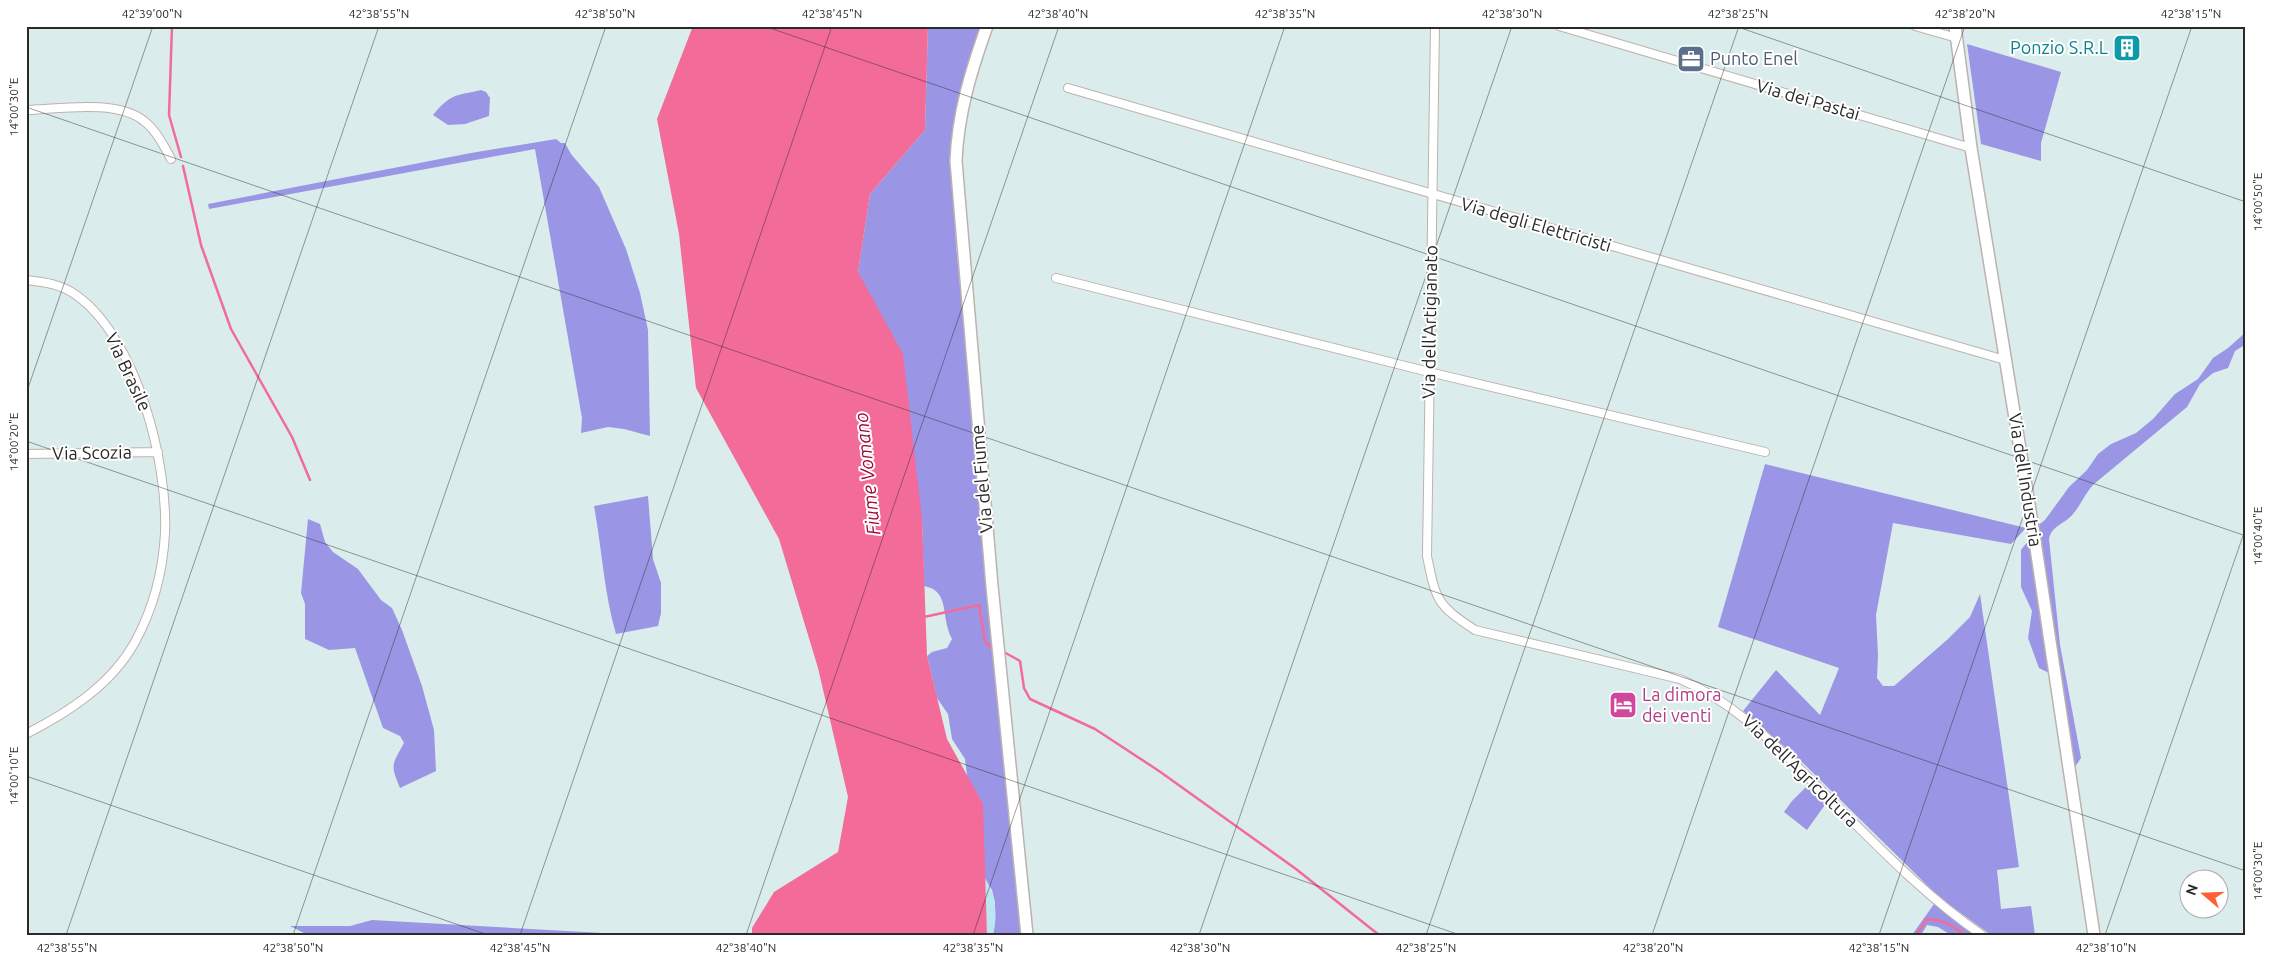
<svg xmlns="http://www.w3.org/2000/svg" width="2272" height="961" font-family="Ubuntu,sans-serif">
  <rect width="100%" height="100%" fill="#dbecec"/>
  <path fill="#9a96e5" d="M928,26H982L953,166L956,245L981,492L1005,778L1022,935H993L995,902L992,890L979,870L965,759L952,739L948,714L937,698L927,656L932,652L947,648L952,639C940,617 951,591 924,586L922,519L858,272L870,194L925,130Z
    M1967,44L2061,72L2041,143V161L1981,144Z
    M481,90L486,92L490,98L489,116L465,124L448,125L433,115C451,93 456,96 481,90Z
    M556,139L561,143H565L571,154L599,187L626,249L640,293L648,330L650,436L624,429L608,427L581,433L582,418L535,149L209,209L208,204L471,153Z
    M2246,332V344L2235,351L2228,368L2213,373L2200,384L2187,407L2094,484C2085,493 2081,505 2073,514C2065,524 2052,525 2049,539L2060,645L2081,758L2075,767L2036,527L2045,520L2069,487L2087,470L2098,454L2111,444L2136,433L2153,419L2175,394L2198,379L2213,358L2228,348Z
    M1765,464L2026,528L2011,544L1893,523L1876,615L1878,655L1877,678L1883,686H1894L1948,639L1970,617L1980,594L2019,867L1997,870L2001,909L2031,906L2035,935H1991L1940,898L1804,764L1743,711L1776,670L1820,715L1839,668L1718,627Z
    M648,496L653,559L661,583V613L658,626L616,634C604,593 602,549 594,506Z
    M308,519L320,524L325,542L333,552L358,569L381,600L392,608L402,630L422,686L434,730L436,771L400,788C390,764 392,765 404,743L400,736L383,728L355,648L329,650L305,639V604L301,593Z
    M2028,541L2032,546L2049,673L2039,668L2028,638L2032,611L2021,587V550Z
    M1810,783L1827,802L1807,830L1784,812L1792,801Z
    M1934,904L1980,935H1951L1938,927L1927,925L1921,935H1912Z
    M372,920L639,935H318L306,934L290,926H350Z"/>
  <path fill="#bde6f3" d="M985,878C996,896 998,915 993,935H987Z"/>
  <path fill="#f26b99" d="M693,26H928L925,130L870,194L858,272L903,354L922,519L927,656L947,739L983,804L987,935H752V928L774,892L838,852L848,797L818,668L779,539L696,388L679,234L657,119Z"/>
  <g fill="none" stroke-linecap="round" stroke-linejoin="round">
    <path stroke="#f26b99" stroke-width="2.5" d="M172,26L169,115L181,157
      M183,166L201,245L231,329L292,437L310,480
      M924,617L979,605L985,642L991,647
      M1002,651L1020,661L1024,688L1030,699L1095,729L1159,771L1296,869L1379,935
      M1916,935L1927,919C1942,919 1953,926 1965,935"/>
    <defs>
      <path id="street" d="M1435,26L1427,556C1436,601 1437,605 1475,630L1680,679C1732,701 1771,741 1811,780C1866,834 1918,891 1982,935
        M1559,26L1971,148
        M1915,26L1957,38
        M1068,88L2005,360
        M26,110C59,109 117,99 144,121C156,130 164,146 171,159
        M1056,278L1429,372L1765,452
        M26,280C44,282 61,284 76,295C137,338 168,463 165,533C163,571 153,609 135,642C111,685 69,712 26,734
        M26,454L158,452"/>
      <path id="secondary" d="M987,26C971,71 958,113 956,161L992,586L1027,935
        M1955,26L1971,148L2035,541L2094,935"/>
    </defs>
    <use href="#street" stroke="#beb2af" stroke-width="10"/>
    <use href="#secondary" stroke="#beb2af" stroke-width="14"/>
    <use href="#street" stroke="#fff" stroke-width="8"/>
    <use href="#secondary" stroke="#fff" stroke-width="11"/>
  </g>
  <path fill="none" stroke="#2a2a2a" stroke-width="1" stroke-opacity="0.45" d="M764,26L2246,536M1735,26L2246,202M26,107L2246,871M26,394L153,26M26,441L1460,935M26,776L488,935M66,935L379,26M293,935L606,26M520,935L832,26M746,935L1059,26M973,935L1285,26M1199,935L1512,26M1426,935L1739,26M1652,935L1965,26M1879,935L2192,26M2105,935L2246,527"/>
  <defs>
    <symbol id="building-square" viewBox="-11 -11 22 22"><rect x="-9" y="-9" width="18" height="18" rx="4" fill="#0f9aa8" stroke="#fff"/><path d="M-4-6H4V6H1V3H-1V6H-4ZM-2.5-4.3h1.7v1.8h-1.7ZM.8-4.3h1.7v1.8H.8ZM-2.5-1h1.7V.8h-1.7ZM.8-1h1.7V.8H.8Z" fill="#fff"/></symbol>
    <symbol id="office-square" viewBox="-11 -11 22 22"><rect x="-9" y="-9" width="18" height="18" rx="4" fill="#5c6f8a" stroke="#fff"/><path d="M-6-3h4V-5.5h4V-3h4V5H-6ZM-1-4.5V-3h2v-1.5ZM-6 0V1H6V0Z" fill="#fff"/></symbol>
    <symbol id="hotel-square" viewBox="-11 -11 22 22"><rect x="-9" y="-9" width="18" height="18" rx="4" fill="#d1479c" stroke="#fff"/><path d="M-6-4.5h1.5V1H6V5H4.5V3h-9V5H-6ZM-4 0a1.8 1.8 0 1 1 3.6 0ZM.5 0V-2.5h3Q6-2.5 6 0Z" fill="#fff"/></symbol>
  </defs>
  <g fill-rule="evenodd">
    <use href="#building-square" x="2111" y="32" width="32" height="32"/>
    <use href="#office-square" x="1675" y="43" width="32" height="32"/>
    <use href="#hotel-square" x="1607" y="689" width="32" height="32"/>
  </g>
  <g text-anchor="middle" stroke-width="4" stroke-linejoin="round" paint-order="stroke">
    <g font-size="18" fill="#0d838f" stroke="#fff" text-anchor="end">
      <text x="2108" y="54">Ponzio S.R.L</text>
    </g>
    <g font-size="18" fill="#4e5e75" stroke="#fff" text-anchor="start">
      <text x="1710" y="65">Punto Enel</text>
    </g>
    <g font-size="18" fill="#2a2a2a" stroke="#fff">
      <text transform="translate(1808 100) rotate(16)" y="6">Via dei Pastai</text>
      <text transform="translate(1536 225) rotate(16)" y="6">Via degli Elettricisti</text>
      <text transform="translate(1430 322) rotate(-89)" y="6">Via dell'Artigianato</text>
      <text transform="translate(128 372) rotate(65)" y="6">Via Brasile</text>
      <text transform="translate(92 453) rotate(-1)" y="6">Via Scozia</text>
      <text transform="translate(982 479) rotate(-95)" y="6">Via del Fiume</text>
      <text transform="translate(2025 480) rotate(81)" y="6">Via dell'Industria</text>
      <text transform="translate(1800 771) rotate(44)" y="6">Via dell'Agricoltura</text>
    </g>
    <g font-size="18" fill="#b23c85" stroke="#fff" text-anchor="start">
      <text x="1642" y="701">La dimora<tspan x="1642" dy="21">dei venti</tspan></text>
    </g>
    <g font-size="19" font-style="italic" fill="#9e0a30" stroke="#fff">
      <text transform="translate(867 474) rotate(-96)" y="7">Fiume Vomano</text>
    </g>
  </g>
  <rect width="2272" height="961" fill="none" stroke="#ffffff" stroke-width="55"/>
  <g transform="translate(2204 894) rotate(289)"><circle r="24" fill="#ffffff" stroke="#aaaaaa"/>
  <path d="M0-4L9 19L0 12L-9 19Z" fill="#fe6036"/>
  <text y="-8" font-size="14" font-weight="bold" text-anchor="middle" fill="#2a2a2a">N</text>
  </g>
  <rect x="28" y="28" width="2216" height="906" fill="none" stroke="#2a2a2a" stroke-width="2"/>
  <g font-size="12" text-anchor="middle" fill="#2a2a2a">
    <text x="152" y="18">42°39'00"N</text>
    <text x="379" y="18">42°38'55"N</text>
    <text x="605" y="18">42°38'50"N</text>
    <text x="832" y="18">42°38'45"N</text>
    <text x="1058" y="18">42°38'40"N</text>
    <text x="1285" y="18">42°38'35"N</text>
    <text x="1512" y="18">42°38'30"N</text>
    <text x="1738" y="18">42°38'25"N</text>
    <text x="1965" y="18">42°38'20"N</text>
    <text x="2191" y="18">42°38'15"N</text>
    <text transform="translate(14 107) rotate(-90)" y="4">14°00'30"E</text>
    <text transform="translate(2258 202) rotate(-90)" y="4">14°00'50"E</text>
    <text transform="translate(14 442) rotate(-90)" y="4">14°00'20"E</text>
    <text transform="translate(2258 536) rotate(-90)" y="4">14°00'40"E</text>
    <text transform="translate(14 776) rotate(-90)" y="4">14°00'10"E</text>
    <text transform="translate(2258 871) rotate(-90)" y="4">14°00'30"E</text>
    <text x="67" y="952">42°38'55"N</text>
    <text x="293" y="952">42°38'50"N</text>
    <text x="520" y="952">42°38'45"N</text>
    <text x="746" y="952">42°38'40"N</text>
    <text x="973" y="952">42°38'35"N</text>
    <text x="1200" y="952">42°38'30"N</text>
    <text x="1426" y="952">42°38'25"N</text>
    <text x="1653" y="952">42°38'20"N</text>
    <text x="1879" y="952">42°38'15"N</text>
    <text x="2106" y="952">42°38'10"N</text>
  </g>
</svg>
